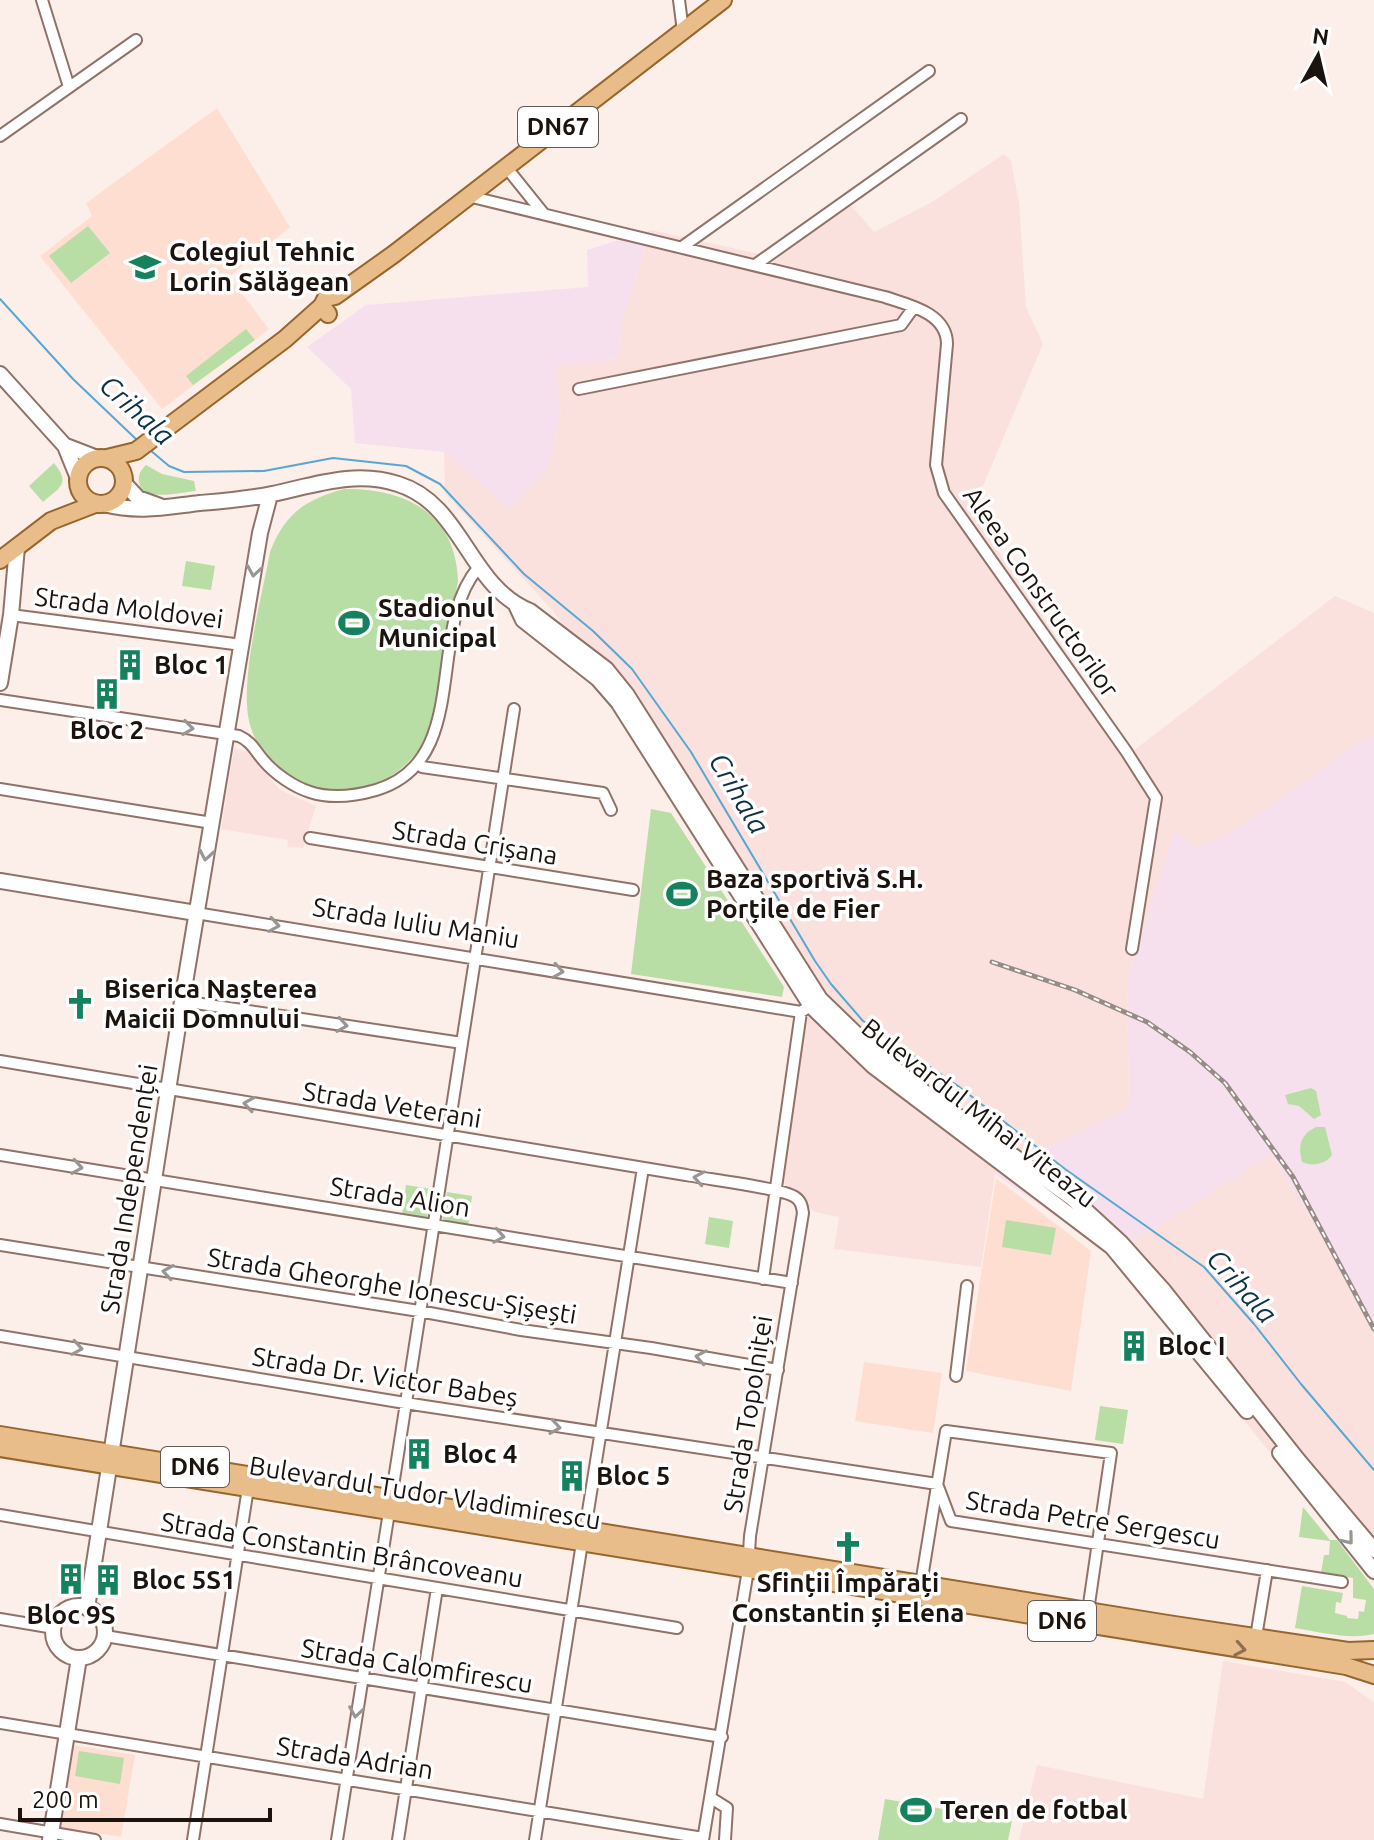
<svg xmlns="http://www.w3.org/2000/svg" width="1374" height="1840" font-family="Ubuntu,sans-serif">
  <rect width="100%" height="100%" fill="#fceee9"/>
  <path fill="#f7e0ed" d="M651,230L623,320L617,359L557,365L561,411L549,468L509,509L444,452L355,443L351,389L307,347L366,305L588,287L587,250Z
    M1374,733V1320L1271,1155L1112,1255L995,1174L1129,1108L1127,982L1174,830L1197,848L1227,835Z"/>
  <path fill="#fbe1dd" d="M1004,154L1011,161L1019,203L1026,307L1043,344L972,512L1133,751L1335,596L1374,613V733L1228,835L1197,848L1174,831L1127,982L1129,1108L995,1174L981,1267L834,1249L839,1217L815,1212L784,1184L803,1006L660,763L553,611L445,493L444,452L509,509L549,468L561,411L556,365L617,359L623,320L651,230L773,257L849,203L874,232L932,202Z
    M234,748L247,752L280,790L316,806L303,848L287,847L288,840L221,829Z
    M1271,1155L1374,1320V1583L1112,1255Z
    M1223,1661L1345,1682L1374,1702V1840H1019L1037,1765L1203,1799Z"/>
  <path fill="#ffded2" d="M217,108L290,227L229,277L269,329L162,409L40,256L92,216L86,203Z
    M996,1178L1091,1251L1071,1391L966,1371Z
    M864,1362L942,1373L933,1433L855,1421Z
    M73,1745L135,1755L121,1837L60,1827Z"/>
  <path fill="#b8dda5" d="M88,226L110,253L71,283L49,256Z
    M246,329L255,340L193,385L186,376Z
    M54,463C71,484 60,487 43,502L29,486Z
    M146,465L162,474L194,481L196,491C182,492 141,503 139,482C138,474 141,470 146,465Z
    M344,489C405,488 456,513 458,581L432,728C406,783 344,812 289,775C273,764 257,748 251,728C237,687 262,597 270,552C285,514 304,500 344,489Z
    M186,561L215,566L211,590L182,586Z
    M651,809L671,813L784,987L782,997L631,974Z
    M1311,1088L1316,1091L1321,1115L1314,1119L1299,1106L1288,1104L1285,1095Z
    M1316,1127H1325L1332,1155C1326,1164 1312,1167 1302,1162C1298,1145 1300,1135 1316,1127Z
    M406,1185L431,1189L427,1219L402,1215Z
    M447,1192L472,1196L468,1226L442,1222Z
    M709,1217L733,1221L729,1248L705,1244Z
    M1006,1220L1056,1228L1051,1255L1002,1247Z
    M1100,1406L1128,1410L1123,1444L1095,1440Z
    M1303,1507L1330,1540H1337L1374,1589V1634C1348,1640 1321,1632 1295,1628L1302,1586L1343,1593L1341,1603L1336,1602L1335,1613L1347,1616V1618L1358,1619L1359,1611L1364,1612L1366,1600L1353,1598V1578L1321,1573L1324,1555H1329L1330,1541L1299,1537Z
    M79,1751L124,1758L120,1784L75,1776Z
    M885,1799L1012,1821L1008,1840H878Z"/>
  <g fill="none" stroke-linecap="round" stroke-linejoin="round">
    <path stroke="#56a7d4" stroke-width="2" d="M0,299L73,379L138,441
      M150,450L169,466L184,472L264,471L333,458L406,466L440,484L524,574L593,631L632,669L691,752L815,961L831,984L863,1021L958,1086L1065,1169L1204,1267L1254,1324L1301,1384L1374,1470"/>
    <defs>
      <path id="street" d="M42,0L69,87
        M679,0L683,31
        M0,136L136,40
        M506,167L543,213
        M468,196L885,297C909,305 947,313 947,344L936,465L944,493L1126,751L1156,798L1132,949
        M682,247L929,71
        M755,265L961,119
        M579,389L901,325L914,307
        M11,615L242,645
        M0,700L239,736C252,742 255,751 264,761C275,774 294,787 310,792C331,799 355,796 376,790C473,761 425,630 478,568
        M422,767L603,793L611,810
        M0,789L212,823
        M310,838L633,890
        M196,913L801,1012L816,1002
        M182,1001L462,1043
        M0,1061L686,1175C706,1179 782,1188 795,1197C801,1201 802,1206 803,1213L750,1536L748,1570L703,1840
        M0,1155L792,1283
        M0,1245L419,1311L521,1330L651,1348L778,1370
        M763,1279L801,1012
        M0,1336L405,1403L937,1484L951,1521L1342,1582
        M956,1376L967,1286
        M391,1499L514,709
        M0,1515L677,1628
        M585,1530L643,1168
        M921,1584L946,1431L1111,1453L1088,1611
        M0,1619L54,1628
        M105,1636L722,1737
        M1256,1637L1267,1570
        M0,1723L703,1838
        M711,1798L727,1808L725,1840
        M0,1824L95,1840
        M193,1840L248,1488
        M337,1840L389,1512
        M398,1840L437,1588
        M535,1840L582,1543"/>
      <path id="secondary" d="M0,374L65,446L78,478
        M66,446L97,458
        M124,483L138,498L160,506
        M104,504C139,513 165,507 200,503C224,501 249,499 272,494C315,485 355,470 398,484C463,504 468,586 530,611L606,669L627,695L820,999L880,1057L920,1089L1072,1198L1121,1243L1164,1291L1298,1460L1374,1550
        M516,605L523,620L598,679L618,702L811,1006L873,1066L1112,1247L1247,1411
        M0,683L11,615L17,547
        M0,881L196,913
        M1280,1453L1374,1571
        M53 1632a26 26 0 1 1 52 0a26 26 0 1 1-52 0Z
        M87,1608L182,1001L260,533L270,495
        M50,1840L79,1658"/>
      <path id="primary" d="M328,314L322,306L326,298L335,296L394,254L723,0
        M78 481a23 23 0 1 1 46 0a23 23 0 1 1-46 0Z
        M107,458L136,451L285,339L322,306
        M0,560L51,521L95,504
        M0,1435L1168,1624L1348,1651L1374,1650
        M0,1448L1346,1666L1374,1675"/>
    </defs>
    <use href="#street" stroke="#907368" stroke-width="14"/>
    <use href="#secondary" stroke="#907368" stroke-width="18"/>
    <use href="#primary" stroke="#98652c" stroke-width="20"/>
    <use href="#street" stroke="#fff" stroke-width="10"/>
    <use href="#secondary" stroke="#fff" stroke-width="14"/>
    <use href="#primary" stroke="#e9bd8a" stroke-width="16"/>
    <defs>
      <path id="rail" d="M992,962L1075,990L1147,1022L1190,1052L1225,1083L1293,1177L1374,1329"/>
    </defs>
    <use href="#rail" stroke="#978b86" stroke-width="5"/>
    <use href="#rail" stroke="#fff" stroke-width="2" stroke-dasharray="6" stroke-linecap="butt"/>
  </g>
  <defs><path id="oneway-chevron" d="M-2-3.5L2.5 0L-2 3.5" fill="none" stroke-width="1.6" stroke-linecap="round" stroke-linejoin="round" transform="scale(2)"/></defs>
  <g stroke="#999593">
    <use href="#oneway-chevron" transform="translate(254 571) rotate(99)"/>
    <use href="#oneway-chevron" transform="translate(188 728) rotate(8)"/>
    <use href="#oneway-chevron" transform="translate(206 855) rotate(100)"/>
    <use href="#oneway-chevron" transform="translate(274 925) rotate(9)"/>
    <use href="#oneway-chevron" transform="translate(558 971) rotate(9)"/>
    <use href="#oneway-chevron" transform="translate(342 1025) rotate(9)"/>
    <use href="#oneway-chevron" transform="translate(249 1104) rotate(-171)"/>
    <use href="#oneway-chevron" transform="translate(77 1167) rotate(9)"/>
    <use href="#oneway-chevron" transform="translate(699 1178) rotate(-170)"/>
    <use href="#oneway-chevron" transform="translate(499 1236) rotate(10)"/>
    <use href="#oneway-chevron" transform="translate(168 1272) rotate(-171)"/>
    <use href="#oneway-chevron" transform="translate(77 1348) rotate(9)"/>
    <use href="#oneway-chevron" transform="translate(701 1357) rotate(-170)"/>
    <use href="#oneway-chevron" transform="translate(555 1427) rotate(9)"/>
    <use href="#oneway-chevron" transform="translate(1348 1539) rotate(51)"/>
    <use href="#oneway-chevron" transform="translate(356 1712) rotate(99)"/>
  </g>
  <use stroke="#8d7052" href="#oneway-chevron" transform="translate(1240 1649) rotate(10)"/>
  <defs>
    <symbol id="school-bare" viewBox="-9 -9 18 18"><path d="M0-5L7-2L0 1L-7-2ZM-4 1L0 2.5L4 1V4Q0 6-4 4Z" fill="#15815d" stroke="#fff" stroke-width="2.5" paint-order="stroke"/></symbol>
    <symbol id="stadium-bare" viewBox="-9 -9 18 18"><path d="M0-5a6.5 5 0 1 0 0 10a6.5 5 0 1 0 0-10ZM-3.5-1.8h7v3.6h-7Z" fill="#15815d" stroke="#fff" stroke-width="2.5" paint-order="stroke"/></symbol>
    <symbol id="building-bare" viewBox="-9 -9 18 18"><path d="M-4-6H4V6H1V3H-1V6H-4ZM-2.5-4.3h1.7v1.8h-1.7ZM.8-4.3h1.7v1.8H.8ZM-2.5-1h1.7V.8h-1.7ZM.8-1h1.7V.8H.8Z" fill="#15815d" stroke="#fff" stroke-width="2.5" paint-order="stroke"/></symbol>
    <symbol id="church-bare" viewBox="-9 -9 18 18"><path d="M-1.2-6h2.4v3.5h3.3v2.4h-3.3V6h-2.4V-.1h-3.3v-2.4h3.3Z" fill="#15815d" stroke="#fff" stroke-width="2.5" paint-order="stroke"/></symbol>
  </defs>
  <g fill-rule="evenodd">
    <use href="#school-bare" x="123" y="245" width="44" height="44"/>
    <use href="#stadium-bare" x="332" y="601" width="44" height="44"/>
    <use href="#building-bare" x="108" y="643" width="44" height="44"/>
    <use href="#building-bare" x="85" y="672" width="44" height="44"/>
    <use href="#stadium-bare" x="660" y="872" width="44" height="44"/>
    <use href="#church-bare" x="58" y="982" width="44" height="44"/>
    <use href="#building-bare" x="1112" y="1324" width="44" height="44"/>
    <use href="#building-bare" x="397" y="1432" width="44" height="44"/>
    <use href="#building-bare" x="550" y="1454" width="44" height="44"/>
    <use href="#church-bare" x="826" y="1525" width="44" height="44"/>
    <use href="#building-bare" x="49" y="1557" width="44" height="44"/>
    <use href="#building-bare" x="86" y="1558" width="44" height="44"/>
    <use href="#stadium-bare" x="894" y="1788" width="44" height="44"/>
  </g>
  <g text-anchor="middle" stroke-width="7" stroke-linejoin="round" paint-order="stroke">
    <g fill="#fff" stroke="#615a56" stroke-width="2">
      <rect x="518" y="107" width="80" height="40" rx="6"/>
      <rect x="161" y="1447" width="68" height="40" rx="6"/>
      <rect x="1028" y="1601" width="68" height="40" rx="6"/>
    </g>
    <g font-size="24" font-weight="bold" fill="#1d130e">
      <text x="558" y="135">DN67</text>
      <text x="195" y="1475">DN6</text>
      <text x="1062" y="1629">DN6</text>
    </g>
    <g font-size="26" font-weight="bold" fill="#1d130e" stroke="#fff" text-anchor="start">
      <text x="169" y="261">Colegiul Tehnic<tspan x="169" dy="30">Lorin Sălăgean</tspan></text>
      <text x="378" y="617">Stadionul<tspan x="378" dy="30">Municipal</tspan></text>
      <text x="154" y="674">Bloc 1</text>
      <text x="107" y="739" text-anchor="middle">Bloc 2</text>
      <text x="706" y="888">Baza sportivă S.H.<tspan x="706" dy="30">Porțile de Fier</tspan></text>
      <text x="104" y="998">Biserica Nașterea<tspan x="104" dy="30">Maicii Domnului</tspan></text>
      <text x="1158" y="1355">Bloc I</text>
      <text x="443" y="1463">Bloc 4</text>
      <text x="596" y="1485">Bloc 5</text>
      <text x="132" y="1589">Bloc 5S1</text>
      <text x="848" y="1592" text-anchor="middle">Sfinții Împărați<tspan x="848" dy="30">Constantin și Elena</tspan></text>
      <text x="71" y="1624" text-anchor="middle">Bloc 9S</text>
      <text x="940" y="1819">Teren de fotbal</text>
    </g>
    <g font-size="26" fill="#1d130e" stroke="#fff">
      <text transform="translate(1041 592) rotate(55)" y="9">Aleea Constructorilor</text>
      <text transform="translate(129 608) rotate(7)" y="9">Strada Moldovei</text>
      <text transform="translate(475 843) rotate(9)" y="9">Strada Crișana</text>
      <text transform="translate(416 923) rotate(9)" y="9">Strada Iuliu Maniu</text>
      <text transform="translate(392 1105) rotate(9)" y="9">Strada Veterani</text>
      <text transform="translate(979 1113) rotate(38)" y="9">Bulevardul Mihai Viteazu</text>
      <text transform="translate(129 1189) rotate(-81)" y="9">Strada Independenței</text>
      <text transform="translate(400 1197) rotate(9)" y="9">Strada Alion</text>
      <text transform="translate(392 1286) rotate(9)" y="9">Strada Gheorghe Ionescu-Șișești</text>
      <text transform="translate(385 1377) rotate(9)" y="9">Strada Dr. Victor Babeș</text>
      <text transform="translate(748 1414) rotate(-81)" y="9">Strada Topolniței</text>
      <text transform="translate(425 1493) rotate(9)" y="9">Bulevardul Tudor Vladimirescu</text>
      <text transform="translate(1093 1520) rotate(9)" y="9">Strada Petre Sergescu</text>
      <text transform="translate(342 1550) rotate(9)" y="9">Strada Constantin Brâncoveanu</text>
      <text transform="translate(417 1666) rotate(9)" y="9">Strada Calomfirescu</text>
      <text transform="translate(355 1758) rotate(9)" y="9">Strada Adrian</text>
    </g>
    <g font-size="28" font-style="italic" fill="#0d3245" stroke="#fff">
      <text transform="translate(137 410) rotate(42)" y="10">Crihala</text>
      <text transform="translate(739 793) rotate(59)" y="10">Crihala</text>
      <text transform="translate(1242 1286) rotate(48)" y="10">Crihala</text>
    </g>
  </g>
  <g transform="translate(1318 56) rotate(8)" stroke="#ffffff" stroke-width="6" paint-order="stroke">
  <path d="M0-6L14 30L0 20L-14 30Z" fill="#1d130e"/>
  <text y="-12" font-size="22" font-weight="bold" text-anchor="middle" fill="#1d130e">N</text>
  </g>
  <path d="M20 1808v12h250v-12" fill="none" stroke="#1d130e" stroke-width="4"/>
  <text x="32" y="1808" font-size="24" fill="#1d130e" stroke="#ffffff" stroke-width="6" paint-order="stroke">200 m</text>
</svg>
